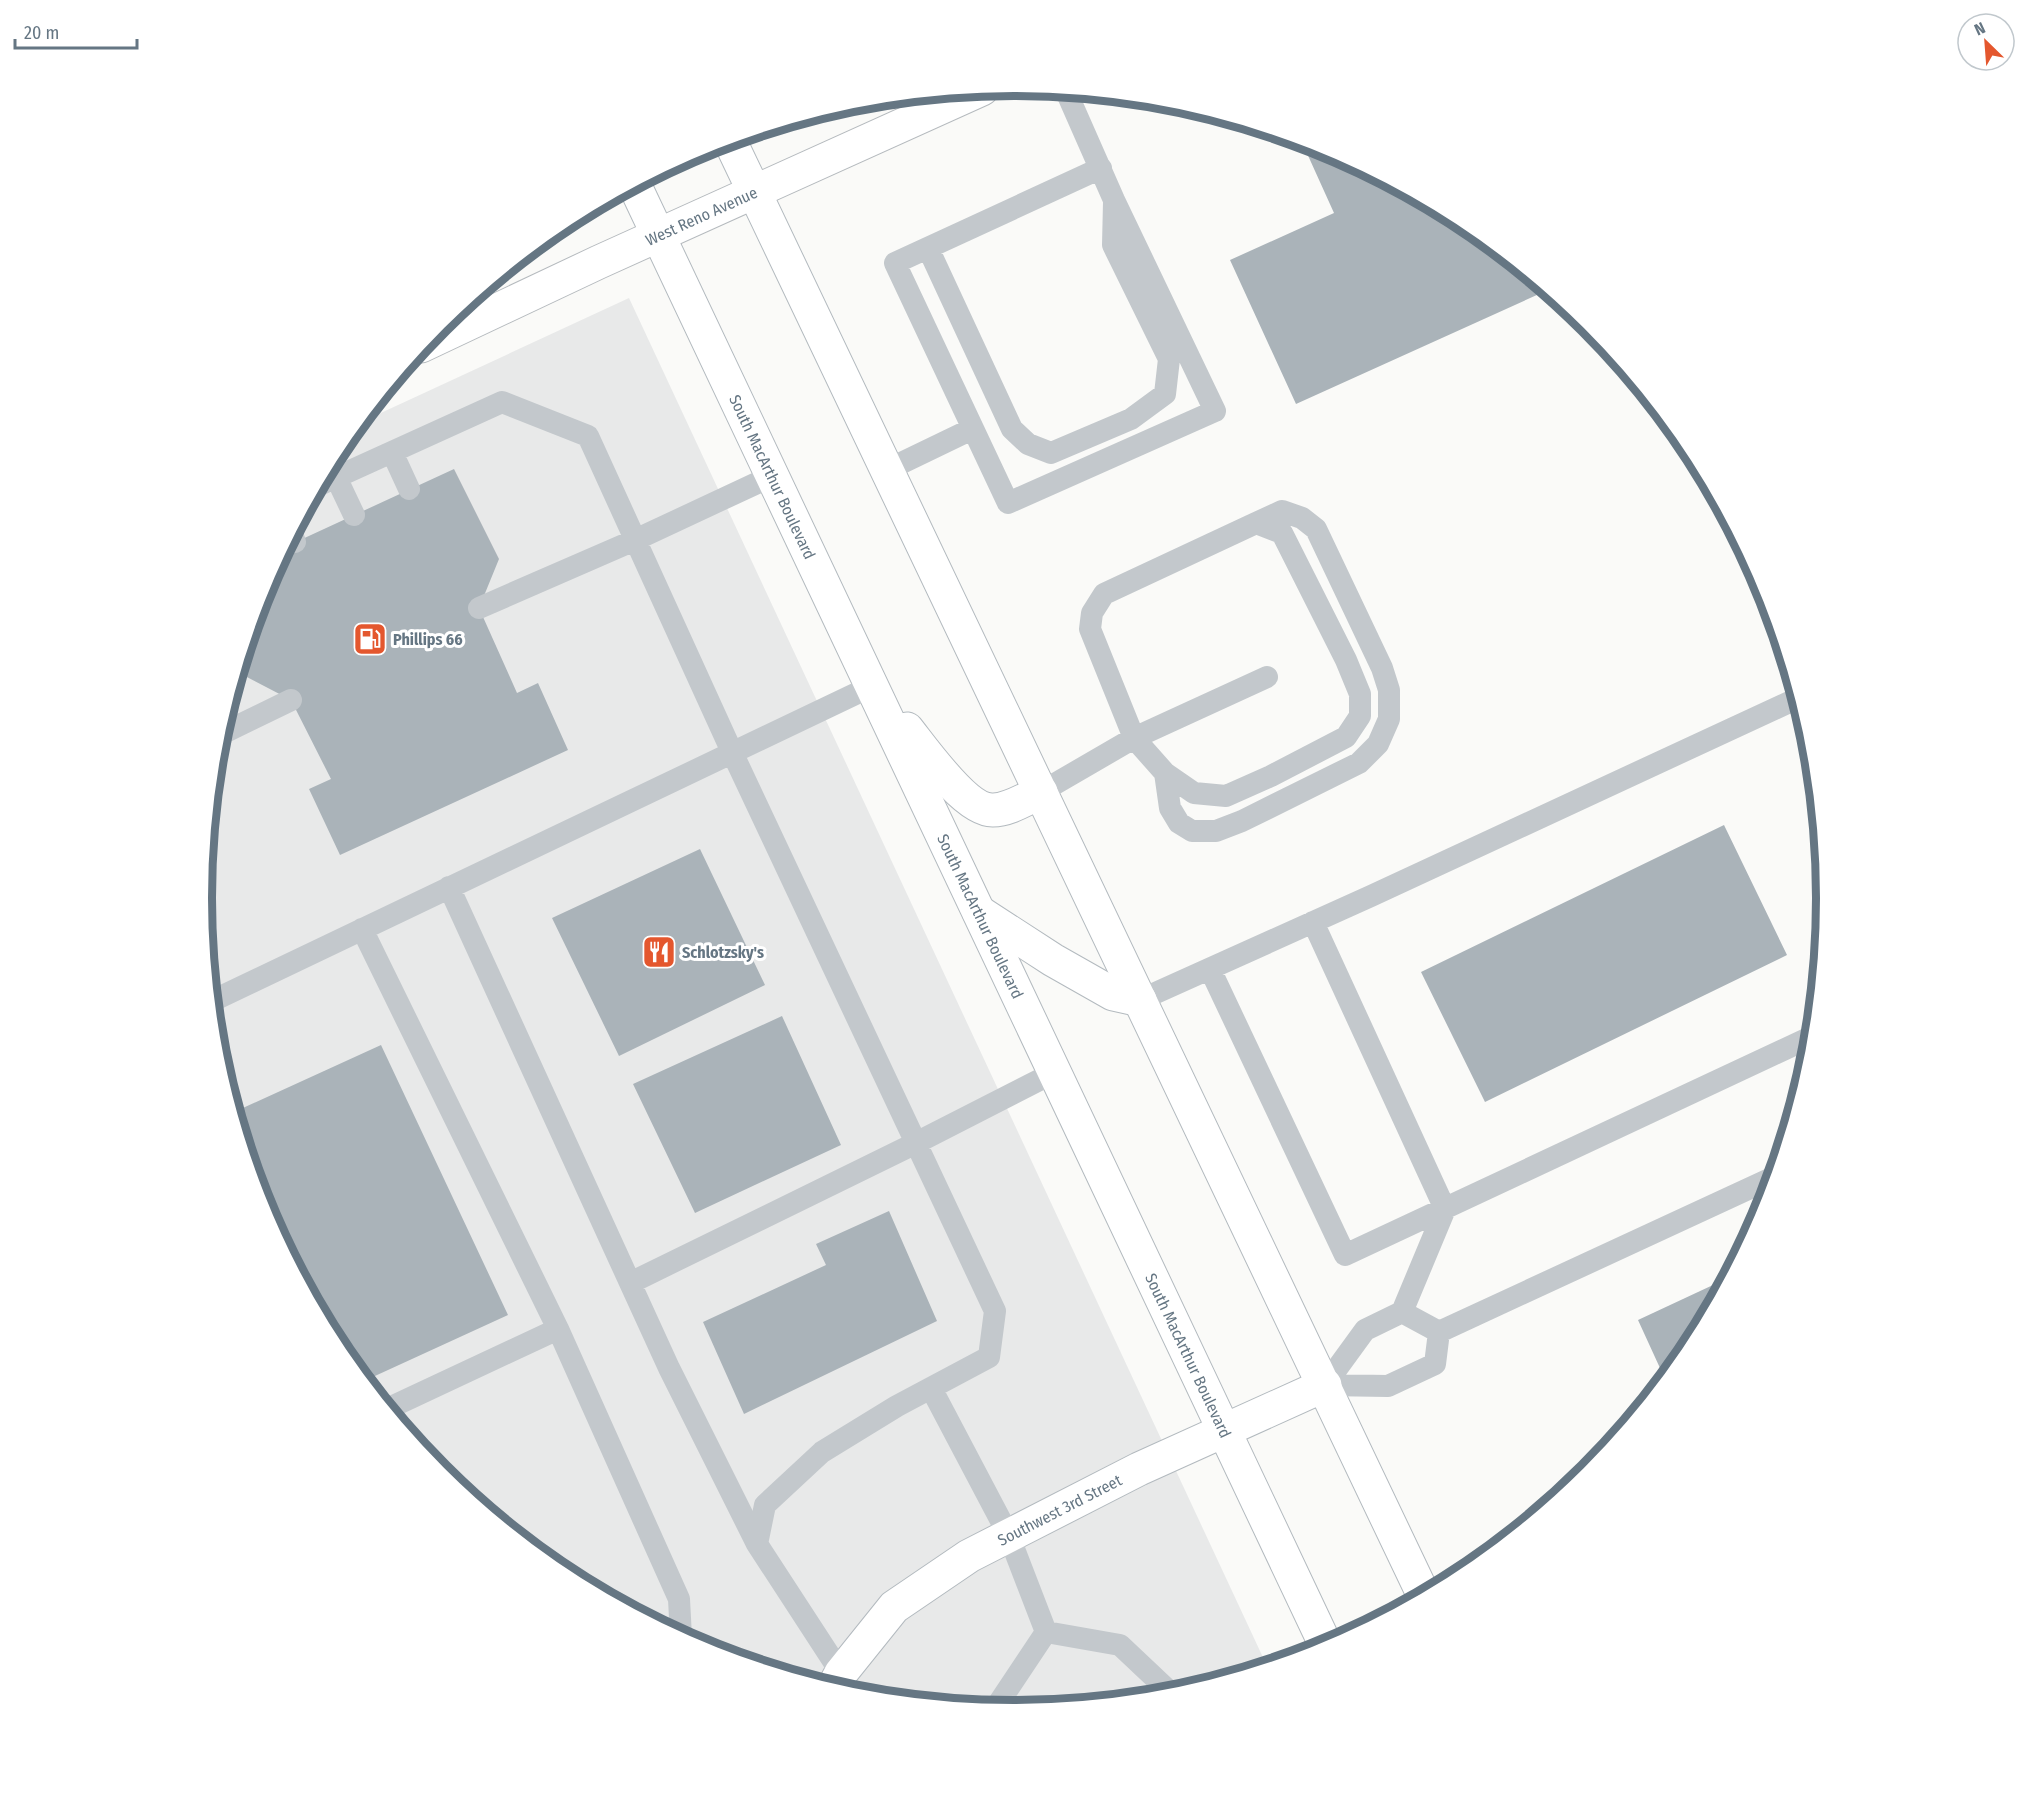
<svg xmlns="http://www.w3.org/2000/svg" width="2028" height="1796" font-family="'Fira Sans Condensed',sans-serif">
  <rect width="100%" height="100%" fill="#fafaf8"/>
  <path fill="#e8e9e9" d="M629,298L1267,1666L1172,1695L1014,1710L855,1695L703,1649L562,1573L439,1472L338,1349L263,1209L217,1056L202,898L217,739L263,587L339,446L357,424Z"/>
  <path fill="#aab3b9" d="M1301,140L1325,147L1466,223L1548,290L1296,404L1230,260L1334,213Z
    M454,469L499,559L479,608L517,693L538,683L568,750L340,855L309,789L331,779L291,700L241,674L238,669L263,587L285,547Z
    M1724,825L1787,955L1485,1102L1421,972Z
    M700,849L765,985L619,1056L552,918Z
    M782,1016L841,1145L695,1213L633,1084Z
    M381,1045L508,1315L364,1381L338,1349L263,1209L234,1112Z
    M889,1211L937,1321L744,1414L703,1322L826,1265L816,1244Z
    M1728,1278L1689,1350L1665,1379L1638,1320Z"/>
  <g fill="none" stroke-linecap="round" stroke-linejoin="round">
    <defs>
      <g id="secondary">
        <path d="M729,139L1424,1596"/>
        <path id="s1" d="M634,184L1327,1648"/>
        <path d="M907,729C923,749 966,811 993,810C1009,810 1027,798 1041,792"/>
        <path d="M979,912L1053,960L1113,994L1140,1000"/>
        <path id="s2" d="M833,1688L841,1673L894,1607L969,1556L1139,1469L1325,1385"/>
      </g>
      <g id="primary">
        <path id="s3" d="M421,346L599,262L982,89"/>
      </g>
    </defs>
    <use href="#secondary" stroke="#b3babf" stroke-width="35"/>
    <use href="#primary" stroke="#b5babe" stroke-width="35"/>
    <path stroke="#c3c8cc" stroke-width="22" d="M1066,91L1114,200L1215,411L1008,503L895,263L1101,168
      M928,248L1012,429L1028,444L1051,453L1131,419L1165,394L1169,359L1113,245L1114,202
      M392,452L409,489
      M887,470L972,429
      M336,477L354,515
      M317,486L502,402L588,436L732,752L995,1311L989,1357L897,1406L822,1452L765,1505L757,1544L841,1673
      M1256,523L1282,533L1346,660L1360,694V716L1346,737L1271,776L1226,796L1194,793L1165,773L1134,738L1090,629L1092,613L1104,594Z
      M292,534L295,542
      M479,608L635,540L772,476
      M219,735L291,700
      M1165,773L1170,808L1179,823L1192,831H1216L1242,821L1359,763L1378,744L1389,719V690L1382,668L1316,529L1302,518L1282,511L1256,523
      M1041,792L1134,738L1267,677
      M449,887L669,1368L757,1544
      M1313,922L1445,1209L1402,1312L1365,1330L1325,1385
      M362,929L558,1329
      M1210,969L1345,1255L1813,1036
      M1140,1000L1371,896L1798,698
      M212,1001L872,686
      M630,1283L916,1143L1055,1072
      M1402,1312L1439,1332
      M1439,1332L1774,1177
      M1325,1385L1388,1386L1435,1364L1439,1332
      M931,1388L1009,1536L1046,1632L1120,1645L1173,1695
      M387,1409L558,1329L679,1599L681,1637
      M992,1708L998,1704L1046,1632"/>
    <use href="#secondary" stroke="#fff" stroke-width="33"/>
    <use href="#primary" stroke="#fff" stroke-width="33"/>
  </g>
  <defs>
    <symbol id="fuel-square" viewBox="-11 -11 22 22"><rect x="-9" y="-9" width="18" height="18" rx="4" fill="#e4572e" stroke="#fff"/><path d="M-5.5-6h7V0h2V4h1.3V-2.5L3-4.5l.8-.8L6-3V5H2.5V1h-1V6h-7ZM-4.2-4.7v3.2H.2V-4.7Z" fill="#fff"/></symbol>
    <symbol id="restaurant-square" viewBox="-11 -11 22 22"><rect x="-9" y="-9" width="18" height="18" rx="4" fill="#e4572e" stroke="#fff"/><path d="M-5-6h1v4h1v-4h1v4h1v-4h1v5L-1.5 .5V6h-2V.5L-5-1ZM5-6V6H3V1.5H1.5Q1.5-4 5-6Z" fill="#fff"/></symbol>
  </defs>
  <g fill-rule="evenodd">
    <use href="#fuel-square" x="351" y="620" width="38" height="38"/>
    <use href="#restaurant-square" x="640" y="933" width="38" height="38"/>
  </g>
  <g text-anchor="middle" stroke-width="6" stroke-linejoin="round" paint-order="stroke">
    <g font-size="16" fill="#657683" stroke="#fff">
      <text dy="6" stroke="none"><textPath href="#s3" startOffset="309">West Reno Avenue</textPath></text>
      <text dy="6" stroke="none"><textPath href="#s1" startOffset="324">South MacArthur Boulevard</textPath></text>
      <text dy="6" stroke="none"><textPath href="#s1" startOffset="810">South MacArthur Boulevard</textPath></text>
      <text dy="6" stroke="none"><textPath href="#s1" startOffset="1296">South MacArthur Boulevard</textPath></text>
      <text dy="6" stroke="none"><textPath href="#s2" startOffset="294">Southwest 3rd Street</textPath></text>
    </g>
    <g font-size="16" font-weight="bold" fill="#657683" stroke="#fff" text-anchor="start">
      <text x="393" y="645">Phillips 66</text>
      <text x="682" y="958">Schlotzsky's</text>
    </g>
  </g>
  <path d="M0 0H2028V1796H0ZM212 898a802 802 0 1 1 1604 0a802 802 0 1 1-1604 0Z" fill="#fff" fill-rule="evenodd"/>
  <path fill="none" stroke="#657683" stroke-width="8" d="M212 898a802 802 0 1 1 1604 0a802 802 0 1 1-1604 0Z"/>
  <g transform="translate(1986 42) rotate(335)"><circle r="28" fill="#ffffff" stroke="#c1c8cd" stroke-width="1.5"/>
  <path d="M0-4.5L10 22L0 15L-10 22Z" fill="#e4572e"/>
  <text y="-9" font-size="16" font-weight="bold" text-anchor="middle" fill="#657683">N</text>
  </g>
  <path d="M15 39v9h122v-9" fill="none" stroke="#657683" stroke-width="3"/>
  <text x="24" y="39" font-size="18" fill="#657683" stroke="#ffffff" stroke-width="4.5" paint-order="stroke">20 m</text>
</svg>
